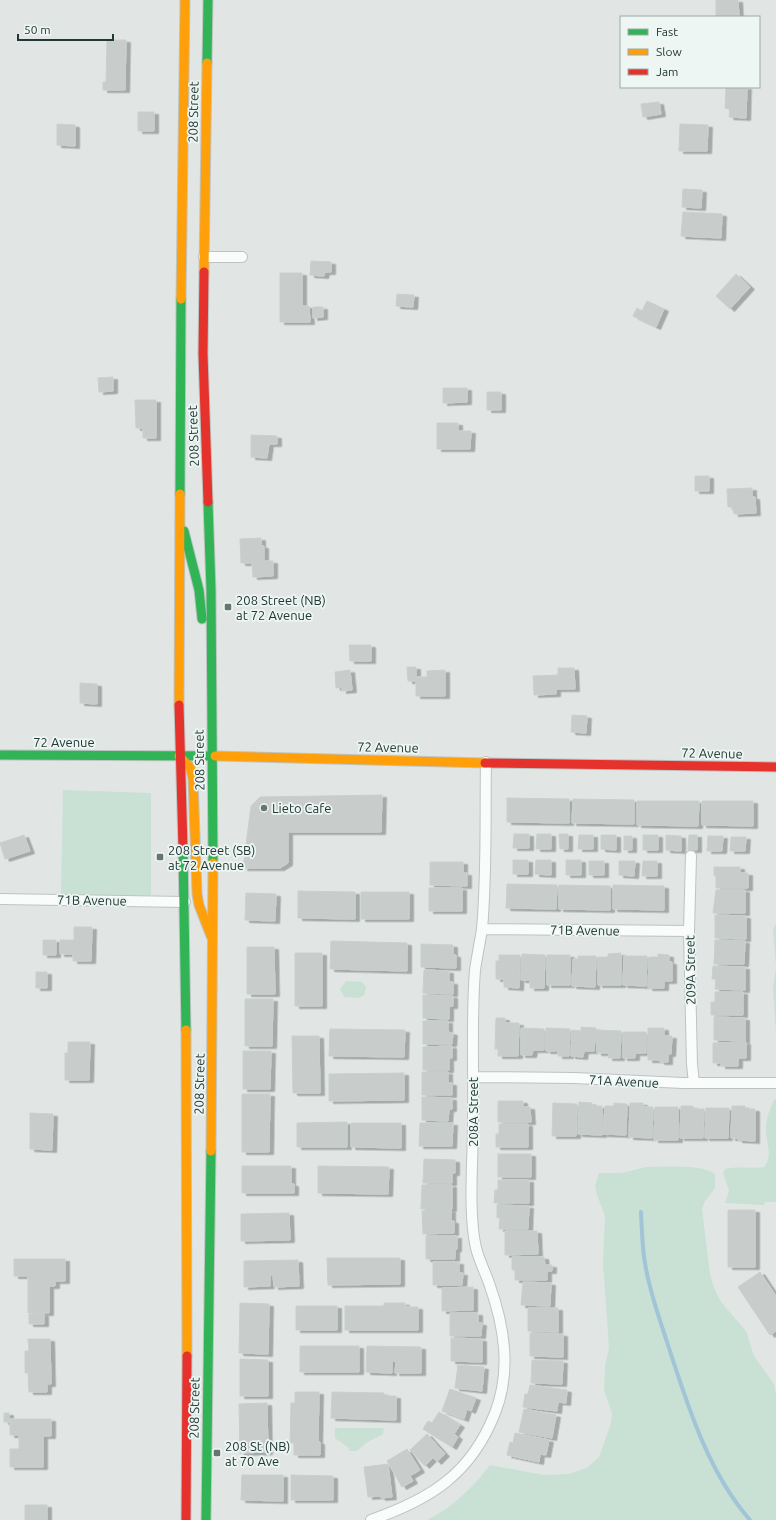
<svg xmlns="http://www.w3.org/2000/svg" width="776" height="1520" font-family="Ubuntu,sans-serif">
  <defs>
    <filter id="shadow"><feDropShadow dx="4.5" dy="2.5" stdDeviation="0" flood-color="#0004"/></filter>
  </defs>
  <rect width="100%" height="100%" fill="#e1e6e5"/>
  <path fill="#c9e0d4" d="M63,790L151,793V895H61Z
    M776,923V1034L773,988L776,967L773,930Z
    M346,981L362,982L366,987L364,995L359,998L344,997L340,989Z
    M774,1099L776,1100V1202H765L764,1205L725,1203L729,1191L723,1173L725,1169C738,1166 751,1169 764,1167C774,1155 765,1142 766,1127C766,1117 771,1108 774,1099Z
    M646,1167C663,1167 702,1164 715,1174V1188L705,1201L702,1209L710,1274L714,1288L721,1302L746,1331L754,1356L774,1384L776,1394V1520H427C452,1508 473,1487 490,1465L544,1475L568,1474L587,1468L599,1457L611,1423L612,1413L604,1391L605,1366L609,1348L603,1263L605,1216L597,1195L595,1186L599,1173H622Z
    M335,1428H384L383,1434L366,1443L357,1451H349V1448L335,1438Z"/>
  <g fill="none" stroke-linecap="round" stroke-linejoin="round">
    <path stroke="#a1c5d6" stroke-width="4" d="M641,1212C642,1229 642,1247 645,1263C649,1290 659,1317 667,1342C687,1403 707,1471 750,1520"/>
  </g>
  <path fill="#c8cdcc" stroke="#c9cfce" filter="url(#shadow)" d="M716,0H738L739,17H716Z
    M107,40H126L125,90H103V82H106Z
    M726,87H747L746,118L729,117L730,109L725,108Z
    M659,102L661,114L643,117L641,104Z
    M138,112H154V131H138Z
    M57,124L75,125V146L57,145Z
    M680,124L708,125L707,151H679Z
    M683,189L702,190L701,208L682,207Z
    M683,212L722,214L721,238L681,236Z
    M311,261L331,262V272H325L324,276L310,275Z
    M280,273H302V306H309L310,322H280Z
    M736,274L750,287L730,309L716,296Z
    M397,294L414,295L413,307L396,306Z
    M647,301L664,309L656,327L633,316L637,308L642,311Z
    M313,307H323V317L313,318Z
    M113,377V391L99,392L98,378Z
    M443,388H467V402L443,403Z
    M487,392H501V410H487Z
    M135,400H156V438H143V428H136Z
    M437,423H458V431H471L470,449H437Z
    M251,435L277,436V444H269L267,458L251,457Z
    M695,476H709V491H695Z
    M752,488V497H755L756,513L734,514L733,507H728L727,489Z
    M261,538V546H264V561H273V576L253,577L252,563H241L240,539Z
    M349,645H371V661H350Z
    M407,667H416V677H427V671L445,670V696H416V681H408Z
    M558,668H574L575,689H556V694L534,695L533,676L558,675Z
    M350,670L352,690L342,691V687L336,688L335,672Z
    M80,683L97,684V704L80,703Z
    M572,715L587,716L586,733L571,732Z
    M382,795L381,832H288V863L280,868H243L251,806L260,797Z
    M507,798L569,799V823L507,822Z
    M573,799L634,800V824L572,823Z
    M637,801H699L698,826L637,825Z
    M702,801H753V826L702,825Z
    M514,834H529V848H513Z
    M537,834H551V849H536Z
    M559,834H568V849H560Z
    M24,835L30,851L5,859L0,843Z
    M579,835H593V849H578Z
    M601,835H616V850L601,849Z
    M643,835H658V850H643Z
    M666,835L681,836V851L666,850Z
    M689,835H697V850H688Z
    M624,836H632V850H624Z
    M708,836H723L722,851H707Z
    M731,837H746L745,851H730Z
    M513,860H528V874H513Z
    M536,860H551V875L535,874Z
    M566,860H581V875H566Z
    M589,861H604V875H589Z
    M619,861H635L634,876L619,875Z
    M643,861H657V876H642Z
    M430,862H463V873H467V886L430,885Z
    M714,867H740V873H748V888H716V876H714Z
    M507,884L557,885L556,909L506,908Z
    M559,885L610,886V910L559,909Z
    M613,885L664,886V910L613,909Z
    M429,888H462V911H429Z
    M716,890H745V913H713Z
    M298,891L355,892V919L298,918Z
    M361,892H409V919H361Z
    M246,893L276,894L275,921L245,920Z
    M715,915L746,916V939L715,938Z
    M74,927H92L91,961H73V954H60V940H74Z
    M43,940H56V955H43Z
    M715,940L745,941L744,964H714Z
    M331,941L407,943V971L330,969Z
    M421,944L453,945V955H456V968L421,967Z
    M247,947H274L275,994H247Z
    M295,953H322V1006H295Z
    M621,953V985H598V957H608V954Z
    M522,954L545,955L544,988H530V980H521Z
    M658,954L669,955V962H672V981H664V988H648L649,957H658Z
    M499,955H520L519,988L504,987V979H496V961H499Z
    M547,955H570V985H547Z
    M578,956H596L595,987L572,986L573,959H578Z
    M624,956H647L646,986L623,985Z
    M713,966L745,967V990L715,989L716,979H712Z
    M424,970L449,971V982H453V994L423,993Z
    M36,972H47V988H36Z
    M715,992H743V1015H711V1002H715Z
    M423,995L453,996V1006H449V1019L423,1018Z
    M245,999H273L272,1046H245Z
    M714,1017L745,1018V1041L714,1040Z
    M496,1018H505V1023H519L518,1056H498V1049H495Z
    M423,1021H448V1032L453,1033L452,1044H423Z
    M581,1027L596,1028L594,1051H584L583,1057L571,1056L572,1030L581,1031Z
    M521,1028L544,1029V1050H533L532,1055H521Z
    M546,1028L570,1029L569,1056H558V1051H546Z
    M648,1028H664V1036H672L671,1054H668V1062H660V1060H648Z
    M330,1029L405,1030L404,1057L329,1056Z
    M597,1030L621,1031L620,1058H608L609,1053H597Z
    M623,1032H646V1053H635V1058H623Z
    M292,1036H319L320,1093H293Z
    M68,1042H90L89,1080H65V1053H68Z
    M746,1042V1058H738V1066H721V1063H713V1043Z
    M452,1046V1058H449V1070H423V1047Z
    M243,1051H271L270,1089H243Z
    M422,1072H448V1083H452V1095H422Z
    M404,1073V1100L329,1101V1074Z
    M242,1094H270L269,1152H242Z
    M422,1097L452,1098V1109H449L448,1121L422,1120Z
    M498,1101H523V1107H530L531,1122H498Z
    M579,1102L592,1103V1106H602V1135L578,1134Z
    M553,1103L577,1104L576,1136H552Z
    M614,1103L627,1104L626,1135L603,1134L605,1106H614Z
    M630,1103H643V1107H653L652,1138L629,1137Z
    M681,1106H693V1109H704L703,1138H680Z
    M732,1106H745V1109H755V1141L738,1140V1138H731Z
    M655,1107H678V1140H654Z
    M706,1108H729L728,1138H705Z
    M30,1113L53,1114L52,1150L30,1149Z
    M347,1122V1147H297V1123Z
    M351,1123H401V1148L351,1147Z
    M420,1123H453L452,1146H419Z
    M499,1124H528V1147H496V1134H499Z
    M498,1154H531V1177H498Z
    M424,1159L455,1160V1173H452V1183H423Z
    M242,1166H291V1184H294V1193H242Z
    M318,1166L389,1167L388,1194L318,1193Z
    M498,1180H529V1203H494L495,1190H498Z
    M422,1185H452V1209H421Z
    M497,1205L529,1206L528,1229H499L500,1218H497Z
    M451,1210V1221H454V1233L423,1234L422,1211Z
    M728,1210H755V1267H728Z
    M289,1213L290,1240L241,1241V1214Z
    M505,1231H537L538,1254L505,1255Z
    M426,1236H457V1249L455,1250V1259H426Z
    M512,1257H544L545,1265H552V1271H547V1280H515V1270H512Z
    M327,1258H400V1284L328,1285Z
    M14,1259H65V1281H55V1286H49V1313H28V1276H14Z
    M298,1260L299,1286L274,1287L273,1275H270V1286L244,1287V1261Z
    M433,1262H459V1273H463L462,1285H433Z
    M760,1272L776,1296V1331L770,1335L738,1287Z
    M523,1282L551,1283L550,1306L521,1305Z
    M473,1287V1310L442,1311V1288Z
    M240,1303L269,1304L268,1354L239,1353Z
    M384,1303H405V1307H418V1330H345V1306H384Z
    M296,1306H337V1330H296Z
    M528,1308H558V1332L528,1331Z
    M450,1313H478V1323H482L481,1336H450Z
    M29,1314H44V1324H29Z
    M530,1333L563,1334V1357L530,1356Z
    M451,1338L482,1339V1362L451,1361Z
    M28,1339H50L51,1384H47V1392H29L28,1373H25V1351H29Z
    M300,1346H359V1372H300Z
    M367,1346L421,1347V1373H395L396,1361H392V1373L366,1372Z
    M240,1359L268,1360V1396H240Z
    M532,1360L563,1361L562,1384L531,1383Z
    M458,1365L484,1367L482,1391L455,1388Z
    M530,1385L567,1390L566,1403L558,1402L557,1411L523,1407L525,1394H528Z
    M450,1389L476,1398L471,1411L467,1409L464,1419L442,1411Z
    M295,1392H319L318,1442H320V1455H294V1443H290L291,1403H295Z
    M332,1392L384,1393V1396H396V1420L331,1418Z
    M267,1403L268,1452L240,1453L239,1404Z
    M524,1409L556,1415L552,1438L519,1432Z
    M439,1412L460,1425L454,1434L458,1437L452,1447L423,1429L428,1421L432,1423Z
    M4,1413H9V1422H4Z
    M10,1419H51V1436H43V1467H10V1449H19V1435H10Z
    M515,1433L549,1440L546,1455L540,1454L539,1462L507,1455L510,1442L513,1443Z
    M427,1434L445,1454L437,1462L433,1458L425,1466L410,1450Z
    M407,1449L420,1470L410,1476L413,1481L402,1487L387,1461Z
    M388,1464L392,1497L381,1498L380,1496L368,1497L364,1467Z
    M242,1475H283V1501L241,1500Z
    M291,1475L333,1476V1500H291Z
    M25,1505H47V1520H25Z"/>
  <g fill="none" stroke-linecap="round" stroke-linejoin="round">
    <defs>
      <path id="street" d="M204,257H242
        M691,856L689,931L692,1064L694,1083
        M0,899L185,902
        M482,929L689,931
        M473,1077L574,1078L683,1083H776
        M371,1520C431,1499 471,1474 495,1413C512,1370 504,1325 489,1283C485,1272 479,1260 476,1248C468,1213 473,1160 473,1123C474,1073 471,1020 475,970C477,956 480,942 482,929C487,873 485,818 486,762"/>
      <path id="fast" d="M207,63L208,0
        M180,494L181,299
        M208,502L211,590L213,863
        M184,531L199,590L202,619
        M0,755L215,756
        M183,848L186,1030
        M206,1520L211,1151"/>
      <path id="slow" d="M204,272L207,63
        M181,299L185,0
        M179,705L180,494
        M179,756L190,767L193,778L197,894L199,905L211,936
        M215,756L485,763
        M186,1030L187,1356
        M211,1151L213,863"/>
      <path id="jam" d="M204,272L203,354L208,502
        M179,705L183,848
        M485,763L776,767
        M186,1520L187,1356"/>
    </defs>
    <use href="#street" stroke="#bec3c2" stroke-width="12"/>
    <use href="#fast" stroke="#bdc4c2" stroke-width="11"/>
    <use href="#slow" stroke="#bdc4c2" stroke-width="11"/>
    <use href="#jam" stroke="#bdc4c2" stroke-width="11"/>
    <use href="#street" stroke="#fafbfb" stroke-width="10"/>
    <use href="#fast" stroke="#30b455" stroke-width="9"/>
    <use href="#slow" stroke="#ff9f0a" stroke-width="9"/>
    <use href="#jam" stroke="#e5322d" stroke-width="9"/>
  </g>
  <g fill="#647573" stroke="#eef6f3" stroke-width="1.5">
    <rect x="224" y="603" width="8" height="8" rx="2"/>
    <circle cx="264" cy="808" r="4"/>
    <rect x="156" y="853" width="8" height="8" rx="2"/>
    <rect x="213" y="1449" width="8" height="8" rx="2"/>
  </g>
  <g text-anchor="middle" stroke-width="3.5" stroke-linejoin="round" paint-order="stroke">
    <g font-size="13" fill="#203836" stroke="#eef6f3">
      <text transform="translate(193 112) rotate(-89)" y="5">208 Street</text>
      <text transform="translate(193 436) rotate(-92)" y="5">208 Street</text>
      <text x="64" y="747">72 Avenue</text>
      <text transform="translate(388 747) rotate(1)" y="5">72 Avenue</text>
      <text transform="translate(712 753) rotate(1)" y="5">72 Avenue</text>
      <text transform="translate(199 760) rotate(-91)" y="5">208 Street</text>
      <text transform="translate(92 900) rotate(1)" y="5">71B Avenue</text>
      <text transform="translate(585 930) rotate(1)" y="5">71B Avenue</text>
      <text transform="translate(690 970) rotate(-91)" y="5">209A Street</text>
      <text transform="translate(624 1081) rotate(3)" y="5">71A Avenue</text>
      <text transform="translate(199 1084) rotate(-89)" y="5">208 Street</text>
      <text transform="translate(473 1112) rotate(-90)" y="5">208A Street</text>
      <text transform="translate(194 1408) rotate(-89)" y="5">208 Street</text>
    </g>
    <g font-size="13" fill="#203836" stroke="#eef6f3" text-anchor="start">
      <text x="236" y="605">208 Street (NB)<tspan x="236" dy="15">at 72 Avenue</tspan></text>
      <text x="272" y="813">Lieto Cafe</text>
      <text x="168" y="855">208 Street (SB)<tspan x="168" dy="15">at 72 Avenue</tspan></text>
      <text x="225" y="1451">208 St (NB)<tspan x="225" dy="15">at 70 Ave</tspan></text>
    </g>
  </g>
  <rect x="620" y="16" width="140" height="72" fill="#eef6f3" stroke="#9caaa7"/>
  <rect x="628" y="29" width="20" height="6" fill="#30b455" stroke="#9caaa7"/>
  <text x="656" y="36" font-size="12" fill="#203836">Fast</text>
  <rect x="628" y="49" width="20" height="6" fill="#ff9f0a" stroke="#9caaa7"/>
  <text x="656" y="56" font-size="12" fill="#203836">Slow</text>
  <rect x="628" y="69" width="20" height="6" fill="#e5322d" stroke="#9caaa7"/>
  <text x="656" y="76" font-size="12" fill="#203836">Jam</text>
  <path d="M18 34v6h95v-6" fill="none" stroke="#203836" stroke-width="2"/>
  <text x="24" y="34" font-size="12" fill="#203836" stroke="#eef6f3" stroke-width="3" paint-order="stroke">50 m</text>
</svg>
